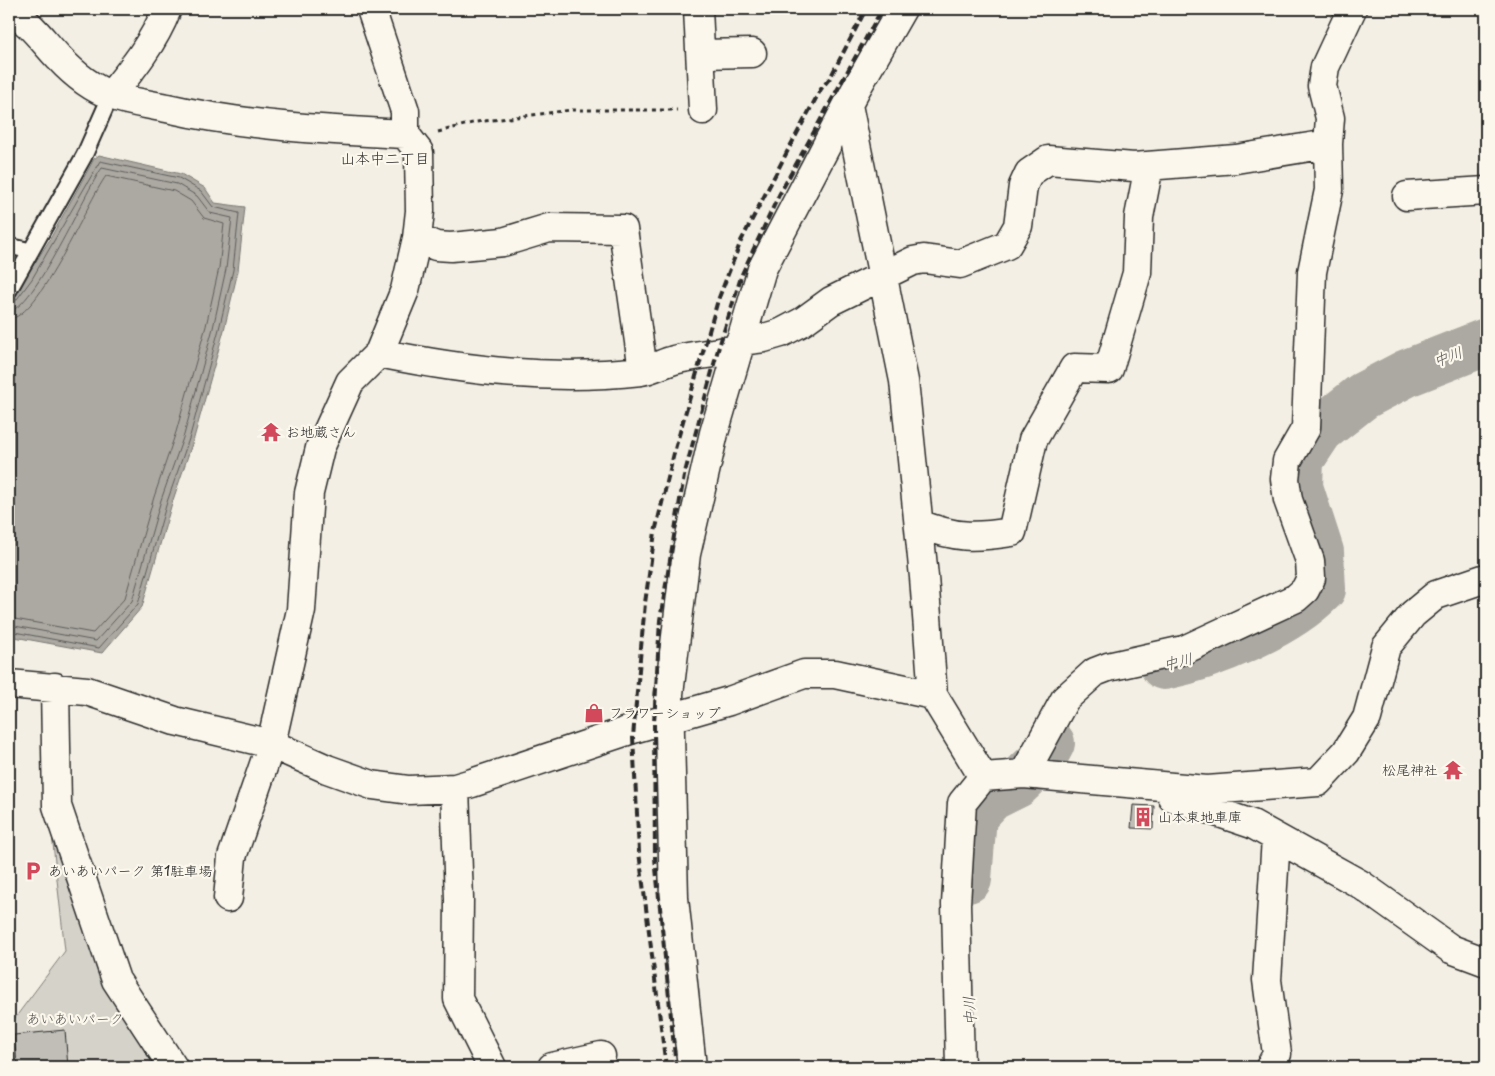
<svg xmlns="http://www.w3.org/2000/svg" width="1495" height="1076" font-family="'Playpen Sans','Klee One',sans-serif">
  <rect width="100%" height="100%" fill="#f3efe4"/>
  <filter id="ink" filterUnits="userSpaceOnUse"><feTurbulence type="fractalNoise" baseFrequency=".02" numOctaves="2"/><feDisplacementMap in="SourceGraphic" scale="10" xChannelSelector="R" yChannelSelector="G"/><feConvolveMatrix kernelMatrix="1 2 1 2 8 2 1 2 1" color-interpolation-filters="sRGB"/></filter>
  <g filter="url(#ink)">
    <path fill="#d5d2c9" stroke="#807e7a" d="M47,790L165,1067H9V1026L65,951Z"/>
    <path fill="#aca9a2" stroke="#787772" d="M99,155L181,174L205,188L215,203L245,207L238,271L224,330L194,438L172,503L142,607L102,653L9,636V303L49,241L94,159Z"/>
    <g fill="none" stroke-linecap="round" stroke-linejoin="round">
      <path stroke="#5f5d5b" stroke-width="1" d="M9,305L14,303L32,279L100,161L179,178L201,191L213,207L239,213L233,270L219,329L190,436L167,502L138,604L99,648L9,631
        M9,311C34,310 85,191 102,168L177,184L197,196L210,213L232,218L226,269L213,328L184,435L161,500L132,601L96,641L9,625
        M9,319C40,318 87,202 106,176L174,191L191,201L204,218L224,224L219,268L206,326L176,432L154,497L125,598L93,633L9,618"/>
      <path stroke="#aca9a2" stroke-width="48" d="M1164,666C1213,656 1287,625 1322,589L1320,552L1299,487L1300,460L1320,430L1363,396L1407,373L1486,342
        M968,879L973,816L991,797L1017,784L1042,760L1051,743"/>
    </g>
    <path fill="#c0beb6" stroke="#2b2b2b" d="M1133,805L1154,806L1153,829L1131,828Z
      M65,1030L68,1067H9V1065L17,1064L14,1035Z
      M946,1064V1067H903V1066Z"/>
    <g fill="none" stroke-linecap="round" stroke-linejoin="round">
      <defs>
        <path id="service" d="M9,246L31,251
          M9,290L84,156L111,95"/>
        <path id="minor" d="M698,9L703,110
          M9,12C29,19 44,43 59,58C73,73 91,88 111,95C128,102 148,104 167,108C245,126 325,130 405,134V111L371,9
          M701,54L752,53
          M111,95C133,68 154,42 167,9
          M848,105L904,381L924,577L933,695L983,777L962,803L956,904L960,1067
          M1407,196L1486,191
          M417,238L436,246L451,247L503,242L549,228L623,229L643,370
          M740,341L764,338L781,333L802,322L831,301L913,261L924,259L960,264L1007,245L1018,226L1023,186L1029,173L1048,160L1134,167L1236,159L1328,144
          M379,353L405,290L417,238L420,211L419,152L405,134
          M919,524C956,538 973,538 1012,532L1033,440L1074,368L1109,369L1137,273L1139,217L1149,166
          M9,684L87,691L175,721L271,744L327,769L372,785L409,790L455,788L472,783L636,728L729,701L804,674H835L933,695
          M55,687L57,806L116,980L173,1067
          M1024,774L1207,790L1318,782L1346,752L1367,718L1386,647L1413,614L1436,595L1486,578
          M983,777L1024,774L1065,699L1095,672L1108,667L1184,650L1296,598L1305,590L1311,578L1310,561L1288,500L1285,479L1287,461L1306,428L1312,272L1329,190L1328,144L1330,118L1322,86L1325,67L1352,9
          M455,788L459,899L458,999L492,1067
          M1172,797L1252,824L1360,884L1451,949L1486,962
          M228,898L232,857L271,744L301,610L309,493L320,448L350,382L379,353C467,371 551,381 641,371C652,369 663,363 674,360C694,355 717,353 738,349
          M552,1067L601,1056
          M692,1067L674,898L669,694L686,554L714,433L762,269L856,89L902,9
          M1270,1067L1277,1054L1267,980L1276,838"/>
      </defs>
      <use href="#service" stroke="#2b2b2b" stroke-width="19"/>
      <use href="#minor" stroke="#2b2b2b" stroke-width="31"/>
      <path stroke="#2b2b2b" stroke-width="3" stroke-dasharray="4 4" stroke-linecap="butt" d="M438,132L476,122L571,110H677"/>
      <use href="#service" stroke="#fbf7ec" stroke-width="15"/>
      <use href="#minor" stroke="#fbf7ec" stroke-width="28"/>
      <path stroke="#2b2b2b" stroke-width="4" stroke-dasharray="8 4" stroke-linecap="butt" d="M666,1067L639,852L633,737L645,603L655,532L675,449L718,300L741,241L787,152L821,89L830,78L866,9
        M676,1067L655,858L654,723L660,620L684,476L717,353L742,274L779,195L882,9"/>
    </g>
  </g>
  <defs>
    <symbol id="temple-bare" viewBox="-9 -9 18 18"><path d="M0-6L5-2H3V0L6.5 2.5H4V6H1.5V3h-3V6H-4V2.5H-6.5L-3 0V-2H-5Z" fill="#d1495b" stroke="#fbf7ec" stroke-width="2.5" paint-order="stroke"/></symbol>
    <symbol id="shop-bare" viewBox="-9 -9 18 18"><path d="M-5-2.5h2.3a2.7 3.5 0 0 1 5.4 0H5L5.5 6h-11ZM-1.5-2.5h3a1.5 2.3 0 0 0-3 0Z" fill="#d1495b" stroke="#fbf7ec" stroke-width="2.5" paint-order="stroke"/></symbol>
    <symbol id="building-bare" viewBox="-9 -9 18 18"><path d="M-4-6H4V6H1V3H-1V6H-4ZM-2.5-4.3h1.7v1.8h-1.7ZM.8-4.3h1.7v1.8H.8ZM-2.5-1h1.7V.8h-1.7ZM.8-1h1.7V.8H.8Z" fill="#d1495b" stroke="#fbf7ec" stroke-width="2.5" paint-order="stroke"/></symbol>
    <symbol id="parking-bare" viewBox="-9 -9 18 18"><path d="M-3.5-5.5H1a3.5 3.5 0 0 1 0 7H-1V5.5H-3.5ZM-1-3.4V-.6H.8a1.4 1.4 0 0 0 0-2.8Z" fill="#d1495b" stroke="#fbf7ec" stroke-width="2.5" paint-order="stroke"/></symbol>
  </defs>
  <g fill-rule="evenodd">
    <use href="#temple-bare" x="257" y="418" width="28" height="28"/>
    <use href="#shop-bare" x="580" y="699" width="28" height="28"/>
    <use href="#temple-bare" x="1439" y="756" width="28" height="28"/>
    <use href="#building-bare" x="1129" y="803" width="28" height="28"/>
    <use href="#parking-bare" x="19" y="857" width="28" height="28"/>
  </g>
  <g text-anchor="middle" stroke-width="4.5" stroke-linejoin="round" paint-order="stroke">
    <g font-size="14" fill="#2b2b2b" stroke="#fbf7ec" text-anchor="start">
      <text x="286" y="437">お地蔵さん</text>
      <text x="609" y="718">フラワーショップ</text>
      <text x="1438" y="775" text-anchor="end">松尾神社</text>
      <text x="1158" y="822">山本東地車庫</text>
      <text x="48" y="876">あいあいパーク 第1駐車場</text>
    </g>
    <g font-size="14" fill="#565552" stroke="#fbf7ec">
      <text x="75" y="1024">あいあいパーク</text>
    </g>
    <g font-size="15" fill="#2b2b2b" stroke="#fbf7ec">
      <text x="385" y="164">山本中二丁目</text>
    </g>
    <g font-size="15" font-style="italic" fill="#585755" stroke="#fbf7ec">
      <text transform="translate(1448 357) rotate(-21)" y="5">中川</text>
      <text transform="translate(1178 662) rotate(-13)" y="5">中川</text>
      <text transform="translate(970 1011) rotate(-94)" y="5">中川</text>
    </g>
  </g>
  <rect width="1495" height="1076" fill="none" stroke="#fbf7ec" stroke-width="30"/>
  <rect x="15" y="15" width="1465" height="1046" fill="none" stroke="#2b2b2b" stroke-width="2" filter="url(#ink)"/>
</svg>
